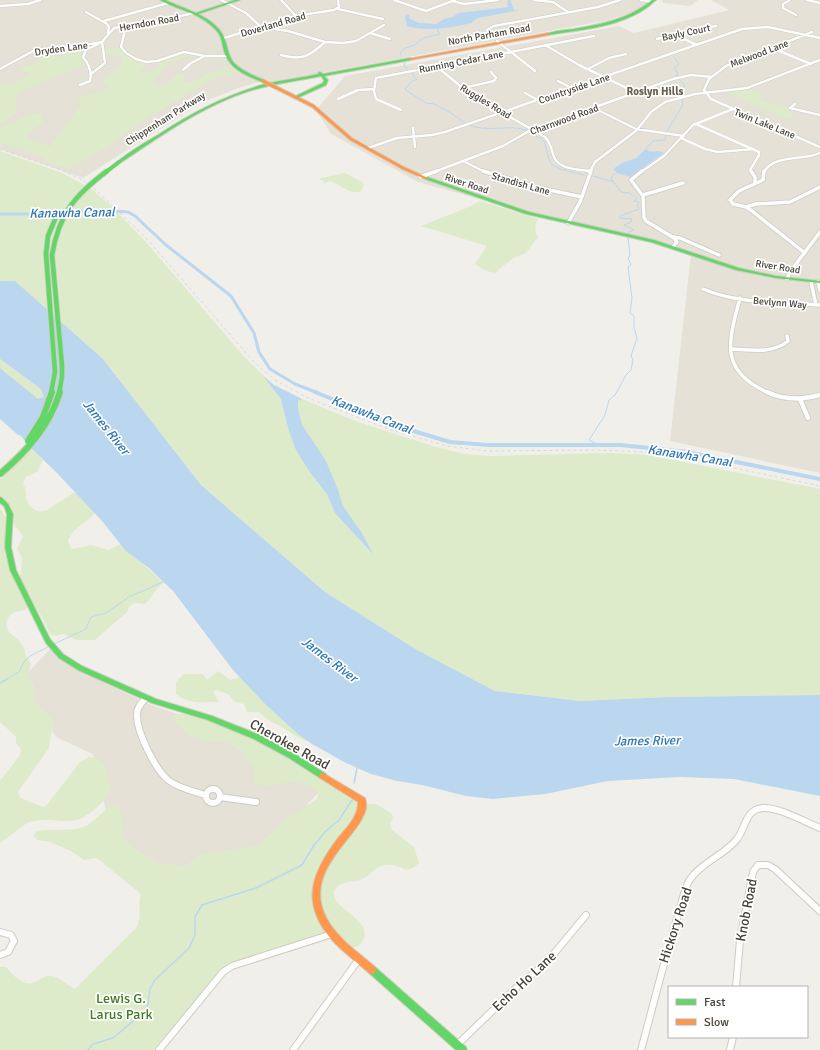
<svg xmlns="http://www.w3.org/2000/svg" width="820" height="1050" font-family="Signika,sans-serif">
  <rect width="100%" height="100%" fill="#f1efea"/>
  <path fill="#e5e1d7" d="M0,0H650L636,11L609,20L266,83L263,81L238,88L201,103L83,178L0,149Z
    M662,0H698L690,6L663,3Z
    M711,0H820V473L670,441L691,254L652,241L540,216L418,182L331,134L316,110L345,76L619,26L634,33L729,10Z
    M50,649L79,671L151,705L242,736L325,785L259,858L203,869L151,865L110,829L93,754L56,737L20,681Z"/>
  <path fill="#ddebca" d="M93,44L95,45L85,49L80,55L87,64L17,93L15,105L17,112L0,125V83C9,86 22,79 30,74L27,71H20L24,66L35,65L41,60L35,57L32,52L42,49H52L50,54L58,58L69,53L63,48Z
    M120,48L131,58L145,63L140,72L156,71L160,67L157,63L180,54L199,56C175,57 168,63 154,81L157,86L166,85L179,73H186L183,80L187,83L206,77L203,75L230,67L236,71L234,73L209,81L197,88L141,122L109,146L69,169L43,161L46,158L4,143L0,145V126L14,122L26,115L41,113L43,123L34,128L27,136L30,140L50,147L82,103L78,100L81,96L101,92L108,87L103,82C113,70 118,73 123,57L105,54L104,49Z
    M750,89L766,96L758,100L787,107L793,118L788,119L741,100L730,93Z
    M0,151L62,173L90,188L108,203L146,242L246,359L274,385L302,399L358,422L436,447L464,454L491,456L611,453L648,455L820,489V695L669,697L580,701L495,691L417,650L325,592L201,485L103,359L15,281H0Z
    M345,173L362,182L364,185L360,192C348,194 341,184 330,181L323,184L324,181L318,179Z
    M480,201L538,219C535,225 534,231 538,237L526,253L520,256L515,257L498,270L496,273L486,271L475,264L487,246L421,226L469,207Z
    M0,359L41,389L44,397L38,400L5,372L0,368Z
    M32,449L43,460L37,472L26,477L23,483C27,490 25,495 27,501C28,504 31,507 33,509C43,516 51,507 59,502C64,499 70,496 75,492L95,513C85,525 75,525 68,541L71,548L73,549L91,545L108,550L121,544L164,583C155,588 153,597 145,604L134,603L129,607L127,612L95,640H76L64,634L55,636L50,634L43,619L20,582L22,558L17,549L23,536L15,526L11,507L0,495V479Z
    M0,509C11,521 5,530 5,545C5,567 18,588 27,607L25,610C18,611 12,612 8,618C0,632 19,636 23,646C27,655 23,653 31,663L28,675L35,687L36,703L53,719L54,727L51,734L49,748L18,792L20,798L43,807L46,806L80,762L89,757L96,758L105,765L111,790C108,797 103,802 97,807C70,834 54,812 27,823L0,843V781L20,755L21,749L16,743V737L0,722Z
    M218,671L230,680L240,677L264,703L307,741C299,739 295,735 288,731C276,723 270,723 259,712H247L244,704L235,702L228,694L216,690L213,692L219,702C202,702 190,705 176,694V682L184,674H203L207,680Z
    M176,714H186L212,722L263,743L288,757L359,804H376L391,813L393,818L390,824L391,829L414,847L419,863L413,868L406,870C394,864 385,862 373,871C369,875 364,879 357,881C351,882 343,881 337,887C319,908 387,920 357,947H353L334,931L229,963L154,1050H0V967H6C12,974 24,988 35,982C41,979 45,975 52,976C60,977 67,986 75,989L136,928C143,915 137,909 141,894L98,859L95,858L84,860L71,851L50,842L38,840L33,836L37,831C52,828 72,832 86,826C96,821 108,805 116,804L119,808L122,816L123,834L126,842L158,863L180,866L186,865L199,855L255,846L265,839L285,820L317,799L318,794L313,787L295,781L267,786L260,785L255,781L254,770L243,752L230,744L223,741L208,742L190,736L174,722L172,717Z"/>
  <path fill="#bad7ef" d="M508,0H510L514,10H520L478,18L473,21L472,23C450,28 428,32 406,26L407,24L405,18L406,14L409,15L410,19L419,23L436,24L444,19L453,17L458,13L509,7L507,6Z
    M646,149C651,154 658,149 664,153L630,177L617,173L613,169L622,163L636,158Z
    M0,281H15L103,359L201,485L325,592L417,650L495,691L580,701L669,697L820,695V796L734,779L680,777L608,781L545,794L493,799L466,796L422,785L397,781L371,774L346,763L312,744L299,735L264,703L233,670L173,591L149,568L126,551L102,521L56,472L30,447L21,436L17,434L0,419V368L38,399L44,397L41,389L0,359Z
    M263,376L274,385L302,399L298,401V409L302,425L326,461L338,490L343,506L362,533L373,554L335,513L327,494L309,471L296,450L289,431L281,399Z"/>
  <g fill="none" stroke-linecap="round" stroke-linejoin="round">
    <path stroke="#bad7ef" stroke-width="1" d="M401,55L400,53L405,48L415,45L423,38L440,34L437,29
      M674,57L679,64L674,68L678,73L676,76
      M405,62L404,66L408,70
      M411,72L417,80C410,80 409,86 405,89L407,91L426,103L434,104L451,113L465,123
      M679,95L677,93L685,86L680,80
      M469,125C488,133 508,124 527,130
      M667,131L683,105L682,98
      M530,132L544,141L547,151
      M646,149L653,141L665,140L666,134
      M547,152L550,162
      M551,164L560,169L584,175
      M613,175L615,174
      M593,176L614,182L621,192L629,193L637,198L634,201L639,202L637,206L639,209L620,216V218L632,219L631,222L624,225L634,230L627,233
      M612,176L611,179L613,181
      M597,444L589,440L605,415L609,400L615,395L626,375L631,370L633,360L631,356L637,338L634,328V316L630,313L632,298L628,267L631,265L628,258L630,255L628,238
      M54,644L86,629L91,617L106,613L129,597L163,582
      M5,680L19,672L24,662L30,656L48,647"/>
    <path stroke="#bad7ef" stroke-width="1.5" d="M0,683L7,679
      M354,783L357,768
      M88,1050L93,1044L113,1038L145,1011L148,1004L150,989L154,981L189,948L195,935V917L202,905L256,888L302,865L314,845L326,831L339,820L352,800"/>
    <path stroke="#bad7ef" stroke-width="3" d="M0,214H40L100,210L128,212L135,216L166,245L231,296L254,333L259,352L270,369L295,384L318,393"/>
    <path stroke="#bad7ef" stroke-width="4" d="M315,392L400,427L450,442L488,445H621L687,452L820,479"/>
    <defs>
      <path id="street-far3" d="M221,0L246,13L261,27L288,31L325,42L343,43L356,41L384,25
        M281,0L296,16
        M394,0L426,11
        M534,0L553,2L568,12
        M641,0L653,2
        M790,0L783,4V8L796,15
        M807,0L820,3
        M452,1L464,4L498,0
        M0,6L28,4L40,0
        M338,9L383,19
        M426,11L455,0
        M86,12L107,24L109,27L108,33
        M104,21L168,3
        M133,26L125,30L121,47L126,53L136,59L146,62L157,61L184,52L205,56H228
        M812,32L726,66L709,79L704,90L711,99L820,147
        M370,33L390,39
        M677,33L684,39L697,45
        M494,37L488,34L487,30L494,26L598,7L620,0
        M224,38L296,16L334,10L339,7L338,0
        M657,39L674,34L716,26
        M497,41L535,71
        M545,45L579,65L637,93
        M772,48L811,64
        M281,55C302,61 310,56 325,42
        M436,66L470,94L545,137C550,142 551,147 553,154C557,170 577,169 590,171
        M0,69L35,50L72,47L102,42L105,63L91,74
        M588,69L609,58L626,54
        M183,70L191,63L205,56
        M558,81L572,88
        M80,85L90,81C92,72 89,64 83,57L86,50L102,42L114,28L169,19L193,13
        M463,88L494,81L496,78L491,72
        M525,93L538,100
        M338,99L358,90L374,89
        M795,104L790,108L820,115
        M594,108L636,129L684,136
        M401,110L376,99L374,91L376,78L594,36
        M696,124L759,152V155L750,170L751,172
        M413,128L415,147
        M681,138L705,149L718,152L754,149
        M368,148L397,138L432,135L445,132L742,29L768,27L820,38
        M463,161L485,172
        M434,172L503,146L529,131L673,79L691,75L712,77
        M590,172L595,162L637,130L651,112L665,102L695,94L747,88L820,60
        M641,172L664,156L693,125L733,109
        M764,172C774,154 803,161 820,153"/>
      <path id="street-far2" d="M483,171L540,188L582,197
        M588,171H590
        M642,171L631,180L643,196L644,217L646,221L674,238L677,242L673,247
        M751,171L755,177V184
        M764,171L763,180L739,191L730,200L733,204L746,207L752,211L805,253
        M420,177L437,171
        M643,195L683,183
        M746,207L756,204L790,202L820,187
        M568,223L580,202L591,171
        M673,237L680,238L719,255
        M787,279L790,272L820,232
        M811,282L816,305
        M818,282L820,290
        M703,289C737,304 783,302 820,305
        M740,298C728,343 719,371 769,393
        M731,349C750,350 773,354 788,341L787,336"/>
      <path id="street-far1" d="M767,392C784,400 802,400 820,395
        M800,399L808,418"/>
      <path id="street" d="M146,698C142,702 137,707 137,714C136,731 155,769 168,780C178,788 193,791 205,795
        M206 796a7 7 0 1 1 14 0a7 7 0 1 1-14 0Z
        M220,797L256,802
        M0,932L11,935L14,941L8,952L0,955
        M736,987L740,940L753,872L758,865H768L775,869L820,911
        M457,1045L517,987L547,962L586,915
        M159,1050L223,972L232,966L332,934
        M293,1050L359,959
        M641,1050C654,1003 665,956 680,909C683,899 684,887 691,878C703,861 725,855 737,839C746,828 745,809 763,808C779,807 805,822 820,828
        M730,1050L733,1037"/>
      <path id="fast" d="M160,0H165L196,13L235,0H240L198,14C210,20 223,29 226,43C228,50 229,57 234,63C242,71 254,76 264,80V82H262C248,76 231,70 225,54C221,42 223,36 213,27C197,12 178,10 160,0Z
        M652,0H656C628,27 584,29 548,35L546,34C554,31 565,30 574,29C603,24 629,19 652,0Z
        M410,58H411V60L324,76L328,80L326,85L297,98H296V96L323,83L324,80L321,76C297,81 272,84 249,91C202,106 161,136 120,163L117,162C129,152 144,143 158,135C191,113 226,95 265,84C283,80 301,78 319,74L318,73L320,72L323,74Z
        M425,177H427L529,212L654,240L739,268L776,276L820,281V283L776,278L736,270L651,242L526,214L425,179Z
        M0,497L2,498L8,504L13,514L11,547L16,570L50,639L63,654L82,666L156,699L212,716L260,735L295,754L326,774L327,776L326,778L323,779L320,778L289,758L254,739L208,720L152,703L78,670L59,658L46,643L10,570L5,547L7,514L4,506L0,503Z
        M372,966L375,967L466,1047L467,1050H456L369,973L368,970L369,967Z"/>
      <path id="slow" d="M548,33H549V35L410,60L408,59Z
        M274,86H276L314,105L352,138L404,167L428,178L425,179L402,169L350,140L312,107L274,88Z
        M323,773L365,798C377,829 297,864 327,919C338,939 358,952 375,967L376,970L375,973L372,974L369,973C357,962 343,952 332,940C300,903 311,874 338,838C347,827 358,817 358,802L320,778L319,776L320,774Z"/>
    </defs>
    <use href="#street-far3" stroke="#cdcbc6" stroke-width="3.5"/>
    <use href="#street-far2" stroke="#cdcbc6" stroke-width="5"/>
    <use href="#street-far1" stroke="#cdcbc6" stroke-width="6"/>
    <use href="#street" stroke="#cdcbc6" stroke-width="8"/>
    <use href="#fast" stroke="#d0ccc1" stroke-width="2"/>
    <use href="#slow" stroke="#d0ccc1" stroke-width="2"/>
    <use href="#street-far3" stroke="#fdfdfc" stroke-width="2.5"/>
    <use href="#street-far2" stroke="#fdfdfc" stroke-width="3.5"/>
    <use href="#street-far1" stroke="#fdfdfc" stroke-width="4.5"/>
    <use href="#street" stroke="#fdfdfc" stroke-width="6"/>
    <use href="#fast" fill="#63d668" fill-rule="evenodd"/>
    <use href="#slow" fill="#ff974d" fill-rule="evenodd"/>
    <path stroke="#d9d9d8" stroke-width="1" stroke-dasharray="3 3" stroke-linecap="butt" d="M0,149L64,171L81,179L97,191L146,238L254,362L275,380L308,398L391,430L447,446L487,451L595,450L646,452L677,456L820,486"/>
    <defs>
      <path id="fast-bridge-far2" d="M106,172L119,162"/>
      <path id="fast-bridge-far1" d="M51,393L55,372L46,254L48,236L56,217
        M59,393L62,377V365L52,255C59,214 74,196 107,171"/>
      <path id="fast-bridge" d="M28,441L43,417L52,392
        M0,474C27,451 49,427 60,392"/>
      <path id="slow-bridge" d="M263,81L275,87"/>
    </defs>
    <use href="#fast-bridge-far2" stroke="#d0ccc1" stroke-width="4.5" stroke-linecap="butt"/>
    <use href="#fast-bridge-far1" stroke="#d0ccc1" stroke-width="6" stroke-linecap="butt"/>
    <use href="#fast-bridge" stroke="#d0ccc1" stroke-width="8" stroke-linecap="butt"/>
    <use href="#slow-bridge" stroke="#d0ccc1" stroke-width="4.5" stroke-linecap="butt"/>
    <use href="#fast-bridge-far2" stroke="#63d668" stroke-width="3.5"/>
    <use href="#fast-bridge-far1" stroke="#63d668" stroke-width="4.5"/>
    <use href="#fast-bridge" stroke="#63d668" stroke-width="6"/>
    <use href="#slow-bridge" stroke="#ff974d" stroke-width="3.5"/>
  </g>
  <g text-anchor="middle" stroke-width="3.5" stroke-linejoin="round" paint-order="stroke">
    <g font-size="10" fill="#474136" stroke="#fff">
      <text transform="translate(149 22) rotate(-10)" y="4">Herndon Road</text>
      <text transform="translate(273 24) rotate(-16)" y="4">Doverland Road</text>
      <text transform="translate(686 32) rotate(-12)" y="4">Bayly Court</text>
      <text transform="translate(489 34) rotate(-10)" y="4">North Parham Road</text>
      <text transform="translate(61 48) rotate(-8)" y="4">Dryden Lane</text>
      <text transform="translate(759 53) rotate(-21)" y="4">Melwood Lane</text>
      <text transform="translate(461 61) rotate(-11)" y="4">Running Cedar Lane</text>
      <text transform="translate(574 88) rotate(-19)" y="4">Countryside Lane</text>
      <text transform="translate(486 101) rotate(31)" y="4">Ruggles Road</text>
      <text transform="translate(165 118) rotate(-32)" y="4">Chippenham Parkway</text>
      <text transform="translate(564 119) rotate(-20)" y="4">Charnwood Road</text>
      <text transform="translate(765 123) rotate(22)" y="4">Twin Lake Lane</text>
      <text transform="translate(467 183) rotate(18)" y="4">River Road</text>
      <text transform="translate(521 183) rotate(16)" y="4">Standish Lane</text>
      <text transform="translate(778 266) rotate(9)" y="4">River Road</text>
      <text transform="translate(780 302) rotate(5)" y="4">Bevlynn Way</text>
    </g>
    <g font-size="11" font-weight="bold" fill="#6a5f4d" stroke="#fff">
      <text x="655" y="95">Roslyn Hills</text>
    </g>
    <g font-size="13" font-style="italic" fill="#2d75b4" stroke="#fff">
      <text transform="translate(72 212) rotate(-1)" y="5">Kanawha Canal</text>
      <text transform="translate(372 414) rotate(21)" y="5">Kanawha Canal</text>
      <text transform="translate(107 427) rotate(51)" y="5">James River</text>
      <text transform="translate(690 455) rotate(9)" y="5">Kanawha Canal</text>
      <text transform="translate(330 659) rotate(37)" y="5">James River</text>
      <text transform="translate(647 740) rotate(-1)" y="5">James River</text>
    </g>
    <g font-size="14" fill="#474136" stroke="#fff">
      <text transform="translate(290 744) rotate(29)" y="5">Cherokee Road</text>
      <text transform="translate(746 910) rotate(-79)" y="5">Knob Road</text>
      <text transform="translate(675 925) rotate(-72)" y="5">Hickory Road</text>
      <text transform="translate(524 981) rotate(-43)" y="5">Echo Ho Lane</text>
    </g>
    <g font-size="14" fill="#437928" stroke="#fff">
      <text x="121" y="1003">Lewis G.<tspan x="121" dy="16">Larus Park</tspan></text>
    </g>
  </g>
  <rect x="668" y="986" width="140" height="52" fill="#ffffff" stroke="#b5b3af"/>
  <rect x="676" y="999" width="20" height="6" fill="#63d668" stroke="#b5b3af"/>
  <text x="704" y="1006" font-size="12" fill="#474136">Fast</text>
  <rect x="676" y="1019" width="20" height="6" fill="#ff974d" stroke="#b5b3af"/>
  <text x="704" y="1026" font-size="12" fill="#474136">Slow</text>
</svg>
